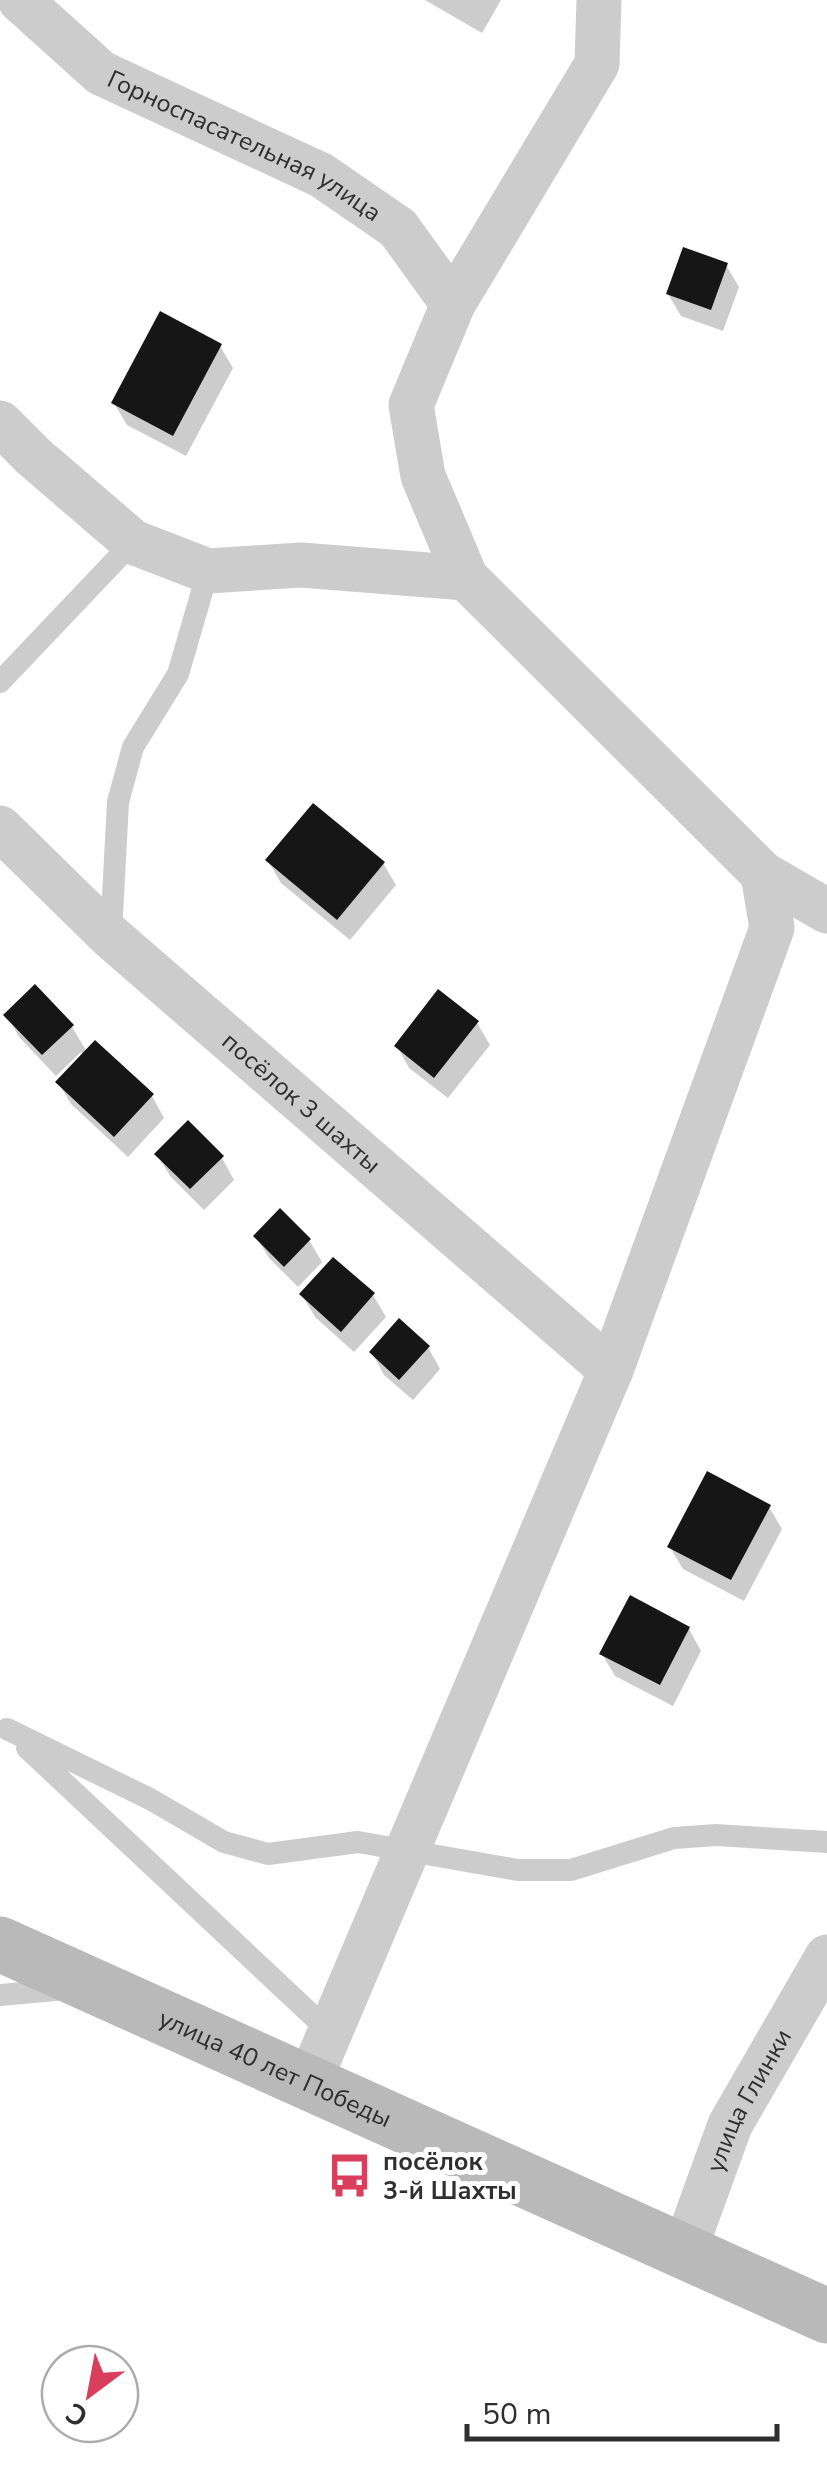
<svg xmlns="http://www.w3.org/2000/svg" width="827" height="2484" font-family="'Nunito Sans',sans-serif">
  <rect width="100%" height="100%" fill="#fff"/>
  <path fill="#0003" d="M425,0H501L482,33Z
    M726,265L739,287L723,331L681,316L668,294Z
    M220,346L233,368L186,456L127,425L114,403Z
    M268,861L383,863L396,885L350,940L281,883Z
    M7,1015L72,1027L87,1052L152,1096L164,1118L128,1157L71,1104L58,1082L84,1055L81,1052L56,1076L19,1037Z
    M477,1023L490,1045L448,1098L409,1068L397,1046Z
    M157,1154L222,1158L234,1180L204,1210L170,1176Z
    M256,1236L309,1240L322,1262L298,1287L269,1258Z
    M302,1295H373L386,1317L354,1352L315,1317Z
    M428,1347L440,1369L413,1400L384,1375L372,1353Z
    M769,1507L782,1529L744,1601L683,1569L670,1547Z
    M689,1629L701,1651L673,1706L615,1676L602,1654Z"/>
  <path fill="#161616" d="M683,247L728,263L711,310L666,294Z
    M160,311L222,344L173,436L111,403Z
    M313,803L385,862L337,920L265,860Z
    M35,984L74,1025L42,1055L3,1015Z
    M438,989L479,1021L434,1078L394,1046Z
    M95,1040L154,1094L114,1137L55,1082Z
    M188,1120L224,1156L190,1189L154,1154Z
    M280,1208L311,1239L284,1267L253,1236Z
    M333,1257L375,1293L341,1332L299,1294Z
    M399,1318L430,1346L399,1380L369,1352Z
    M707,1471L771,1505L731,1580L667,1547Z
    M630,1595L690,1627L660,1685L599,1654Z"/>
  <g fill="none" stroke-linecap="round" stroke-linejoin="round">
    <path stroke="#ccc" stroke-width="22" d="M0,682L133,542
      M111,934L118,802L133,747L178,674L208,571
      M7,1729L150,1799L224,1842L268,1854L358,1842L518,1870H571L674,1838L716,1835L827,1842
      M27,1748L331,2033
      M0,1995L66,1989"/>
    <g stroke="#ccc" stroke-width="45">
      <path id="s1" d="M20,0L101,73L321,175L398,228L453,304"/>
      <path d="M599,0L597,64L453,304L411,405L423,476L466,578L763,874L827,911"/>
      <path d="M0,423L33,456L133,542L208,571L301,565L466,578"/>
      <path id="s2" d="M0,828L111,937L611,1370"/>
      <path d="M309,2082L611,1370L772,928L763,874"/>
      <path id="s3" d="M684,2252L730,2125L827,1957"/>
    </g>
    <path stroke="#b9b9b9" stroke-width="55" id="s4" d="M0,1944L827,2316"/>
  </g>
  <defs>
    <symbol id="bus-bare" viewBox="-9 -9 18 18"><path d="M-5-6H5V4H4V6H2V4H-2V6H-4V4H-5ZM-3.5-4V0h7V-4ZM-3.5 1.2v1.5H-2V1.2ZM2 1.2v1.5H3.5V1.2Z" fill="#d93e5c" stroke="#fff" stroke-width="2.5" paint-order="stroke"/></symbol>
  </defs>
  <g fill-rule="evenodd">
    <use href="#bus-bare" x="318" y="2144" width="63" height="63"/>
  </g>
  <g text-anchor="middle" stroke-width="10" stroke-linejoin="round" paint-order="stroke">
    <g font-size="25" fill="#2f2f2f" stroke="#fff">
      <text dy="9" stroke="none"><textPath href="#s1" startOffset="270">Горноспасательная улица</textPath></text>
      <text dy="9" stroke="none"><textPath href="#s2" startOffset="408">посёлок 3 шахты</textPath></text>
      <text dy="9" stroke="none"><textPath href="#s4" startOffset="302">улица 40 лет Победы</textPath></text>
      <text dy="9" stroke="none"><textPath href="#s3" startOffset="165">улица Глинки</textPath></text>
    </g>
    <g font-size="25" font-weight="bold" fill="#2f2f2f" stroke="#fff" text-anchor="start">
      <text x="383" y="2170">посёлок<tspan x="383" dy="29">3-й Шахты</tspan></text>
    </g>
  </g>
  <g transform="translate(90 2394) rotate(212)"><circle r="48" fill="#ffffff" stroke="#acacac" stroke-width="2.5"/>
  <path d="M0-8L18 38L0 25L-18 38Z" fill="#d93e5c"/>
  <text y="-15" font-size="28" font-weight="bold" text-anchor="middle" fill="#2f2f2f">С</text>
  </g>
  <path d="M467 2424v15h310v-15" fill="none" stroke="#2f2f2f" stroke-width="5"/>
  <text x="482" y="2424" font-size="30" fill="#2f2f2f" stroke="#ffffff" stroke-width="8" paint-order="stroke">50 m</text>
</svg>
